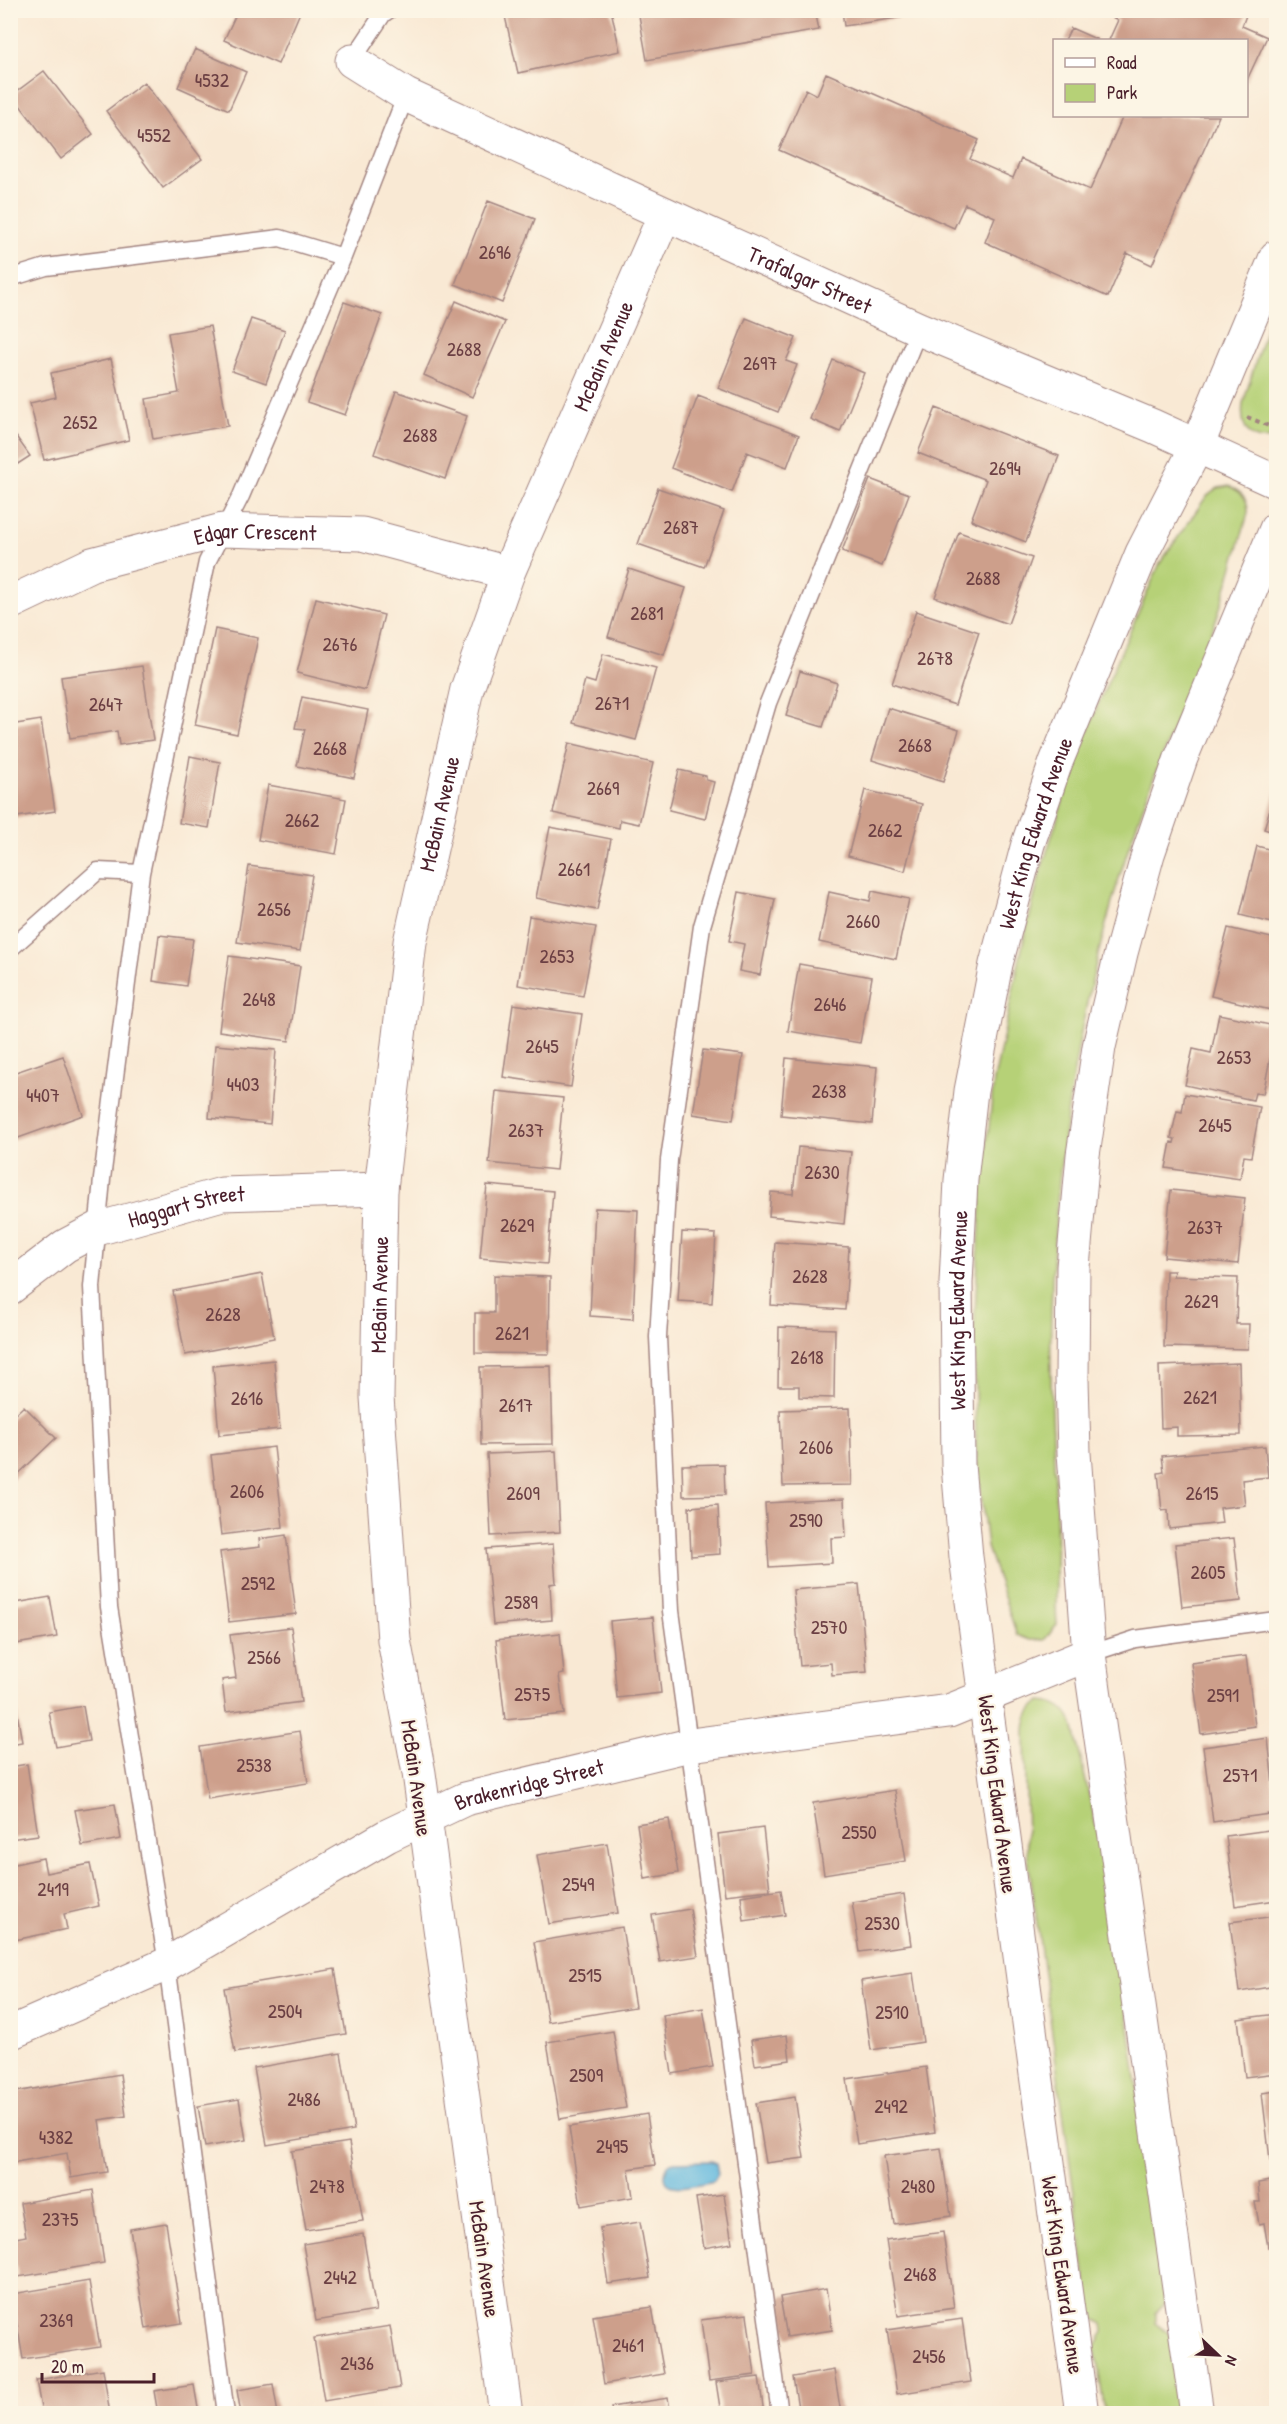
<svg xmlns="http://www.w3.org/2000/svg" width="1287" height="2424" font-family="'Patrick Hand',sans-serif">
  <rect width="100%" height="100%" fill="#fcf5e5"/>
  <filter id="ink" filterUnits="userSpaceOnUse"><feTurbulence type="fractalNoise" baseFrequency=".0167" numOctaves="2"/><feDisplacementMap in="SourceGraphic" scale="12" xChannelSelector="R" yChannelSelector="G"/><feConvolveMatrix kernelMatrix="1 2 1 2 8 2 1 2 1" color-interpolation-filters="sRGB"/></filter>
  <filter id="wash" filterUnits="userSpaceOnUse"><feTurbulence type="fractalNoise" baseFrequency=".008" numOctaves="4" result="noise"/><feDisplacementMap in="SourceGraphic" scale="24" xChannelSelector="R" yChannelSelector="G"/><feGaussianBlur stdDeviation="1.35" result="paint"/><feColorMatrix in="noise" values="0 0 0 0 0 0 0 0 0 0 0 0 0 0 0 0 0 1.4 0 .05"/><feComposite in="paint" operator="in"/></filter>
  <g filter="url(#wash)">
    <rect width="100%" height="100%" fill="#f9e9d4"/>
    <path fill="#b6d177" stroke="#807851" stroke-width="1.5" d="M1276,294V437C1250,445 1240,428 1243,404Z
      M1229,486C1243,493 1248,498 1248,513C1236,555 1225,598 1209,639C1176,723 1140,805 1115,892C1075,1029 1054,1173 1051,1316C1049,1381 1054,1446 1056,1511C1058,1549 1054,1587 1057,1625L1044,1640H1030L1017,1635L987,1547L976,1450L974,1330L982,1190L994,1080L1022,948L1041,870L1072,773L1100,700L1160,563L1206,497L1218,488Z
      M1041,1701C1058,1702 1067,1709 1073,1724L1111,1893L1166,2302L1155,2313V2323L1171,2335L1182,2413H1105L1095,2347L1104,2332L1103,2324L1091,2317L1027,1850L1025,1731C1026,1717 1029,1709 1041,1701Z"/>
    <path fill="#61b8de" stroke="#566c84" stroke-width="1.5" d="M712,2161L716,2163L718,2174L714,2181C697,2184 653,2199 668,2164L674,2162Z"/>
    <g id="blocks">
      <path fill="#cd9f8b" d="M238,10H301L278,64L224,40Z
        M511,10H611L620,51L518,73L504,12Z
        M638,10H815L819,30L647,60Z
        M842,10H937V12L844,26Z
        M1097,10H1248L1242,26L1267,37L1246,82V40H1109L1118,20Z
        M1071,28L1098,40H1065Z
        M195,49L246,72L229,110L178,87Z
        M44,71L93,134L61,159L12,95Z
        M826,73L979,140L970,159L1013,178L1021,159L1090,190L1123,116H1219L1152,265L1127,253L1108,297L985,242L995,217L965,204L954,228L779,150L806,89L817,95Z
        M144,82L202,159L163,188L106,111Z
        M488,201L535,219L502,303L455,284Z
        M456,301L505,322L472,397L424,375Z
        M344,302L382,315L345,415L307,402Z
        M746,318L796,338L786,361L797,365L778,412L718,388Z
        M251,319L285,330L266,383L232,371Z
        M210,326L228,426L153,439L146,399L179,393L168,333Z
        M111,359L129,440L44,460L30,403L56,397L51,373Z
        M833,360L864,373L840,432L810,419Z
        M396,391L467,416L445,479L374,454Z
        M698,396L799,435L787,467L747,452L732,492L671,468Z
        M936,408L1059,456L1026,542L971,520L986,480L918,453Z
        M10,428L30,456L10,469Z
        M870,479L909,494L882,566L842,551Z
        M658,488L724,511L704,567L638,544Z
        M959,532L1032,558L1008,624L935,597Z
        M629,569L686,588L664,655L608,637Z
        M316,598L384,615L365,690L297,673Z
        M916,611L979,632L955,705L892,684Z
        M215,629L258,638L237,734L195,725Z
        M603,654L656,668L636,740L573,723L585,680L595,683Z
        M142,666L153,740L119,745L117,731L70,738L61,677Z
        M800,671L837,683L823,727L786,716Z
        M302,697L368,710L354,778L297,766L305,729L295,728Z
        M888,708L959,730L943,782L872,760Z
        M41,720L55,811L10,818V725Z
        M569,743L653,763L639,824L620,820L619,828L553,813Z
        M190,756L220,762L209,828L179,823Z
        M679,770L706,776V780L714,782L705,819L669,810Z
        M268,785L346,799L336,854L258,840Z
        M1276,788V833L1264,829Z
        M865,790L922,804L905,871L848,856Z
        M550,827L611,839L597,910L536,898Z
        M1257,846L1276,851V924L1240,915Z
        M249,866L312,875L300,951L237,942Z
        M872,891L909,899L896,959L819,942L829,892L870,901Z
        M739,892L775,899L760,975L739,971L744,944L729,941Z
        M529,916L596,927L583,996L518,985Z
        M1228,928L1276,939V1003L1275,1011L1211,996Z
        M159,935L193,939L186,986L153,981Z
        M229,956L300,966L289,1041L219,1031Z
        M799,964L872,977L860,1043L788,1031Z
        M513,1004L582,1014L571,1087L503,1077Z
        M1219,1014L1270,1025L1269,1029L1276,1030V1060L1270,1059L1263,1094L1255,1093L1253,1100L1185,1085L1193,1049L1211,1053Z
        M215,1045L276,1050L270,1124L209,1118Z
        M703,1050L743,1055L733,1120L693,1114Z
        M63,1056L83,1115L10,1141V1074Z
        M786,1058L877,1067L872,1124L781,1115Z
        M496,1091L563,1098L556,1170L489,1163Z
        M1185,1094L1260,1107L1251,1157L1244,1156L1240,1179L1166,1168L1171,1142L1174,1143L1175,1139L1171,1138L1177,1111L1182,1112Z
        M798,1147L851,1152L844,1224L769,1216L771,1192L793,1194Z
        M487,1185L553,1191L547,1264L480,1258Z
        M1171,1190L1245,1198L1238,1264L1164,1257Z
        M595,1208L638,1210L633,1319L590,1316Z
        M682,1232L716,1234L712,1303L678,1301Z
        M775,1242L849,1247L845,1310L771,1305Z
        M1166,1271H1174L1173,1276L1238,1278L1236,1324H1249L1248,1349L1164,1347Z
        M262,1274L274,1338L185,1355L173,1291Z
        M494,1275L550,1277L549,1354L475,1353V1313H494Z
        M779,1327L835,1329L834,1398L799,1397V1386H778Z
        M274,1360L280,1429L219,1435L213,1366Z
        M1239,1363L1241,1435L1177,1436V1427L1161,1428L1159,1366Z
        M551,1366L553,1444L481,1445L480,1367Z
        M24,1406L56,1438L10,1482V1419Z
        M850,1408L852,1485L783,1486L780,1410Z
        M1265,1446L1268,1477L1242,1480L1245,1505L1220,1508L1222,1523L1169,1529L1168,1510L1162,1511L1158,1473L1164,1472L1162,1456Z
        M274,1447L283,1527L221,1535L211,1455Z
        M556,1451L560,1532L491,1536L487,1454Z
        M724,1464L725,1495L683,1496L682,1465Z
        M844,1499L846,1537L831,1538L832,1563L769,1567L765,1503Z
        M718,1505L720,1554L691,1556L689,1507Z
        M286,1535L296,1614L229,1622L220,1552L260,1547L259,1539Z
        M1234,1538L1241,1601L1182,1607L1175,1544Z
        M553,1544L556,1583L550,1584L552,1620L493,1625L486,1549Z
        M859,1584L867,1672L832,1675L831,1663L800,1666L793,1590Z
        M50,1597L57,1637L10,1645V1604Z
        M653,1617L661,1693L617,1698L610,1621Z
        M291,1627L301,1702L226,1712L222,1680L236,1678L230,1635Z
        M560,1633L564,1674L559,1675L564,1714L505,1720L496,1640Z
        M1246,1656L1255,1726L1201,1734L1191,1663Z
        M10,1672L22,1742L10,1744Z
        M83,1706L89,1741L56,1747L49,1712Z
        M300,1731L308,1783L208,1799L200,1747Z
        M1268,1738L1276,1813L1213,1822L1203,1747Z
        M27,1764L38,1835L10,1839V1767Z
        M895,1790L906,1861L824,1874L813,1803Z
        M115,1804L121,1839L82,1846L75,1810Z
        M669,1819L678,1873L645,1879L637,1824Z
        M763,1828L770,1890L725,1895L718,1834Z
        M1276,1829V1900L1235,1906L1226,1836Z
        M607,1843L618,1913L549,1924L537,1855Z
        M43,1858L46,1873L90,1864L99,1906L64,1914L67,1929L10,1941V1865Z
        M781,1890L785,1915L744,1921L741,1896Z
        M904,1894L911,1945L860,1952L852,1902Z
        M690,1909L698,1956L660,1962L652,1915Z
        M1276,1916V1986L1239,1992L1230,1922Z
        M622,1927L635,2007L548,2022L534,1942Z
        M335,1969L346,2034L235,2053L224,1988Z
        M913,1973L923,2042L871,2050L861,1981Z
        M703,2008L713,2067L672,2074L663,2015Z
        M1276,2014V2073L1245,2077L1238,2019Z
        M613,2031L626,2108L560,2119L547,2042Z
        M787,2035L790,2060L755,2065L751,2040Z
        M341,2053L354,2130L267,2145L254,2068Z
        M926,2067L935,2132L857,2144L847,2079Z
        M120,2074L126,2116L99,2120L107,2172L71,2178L67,2153L10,2163V2093Z
        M1276,2091V2159L1270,2160L1262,2093Z
        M795,2097L804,2158L766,2163L756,2103Z
        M239,2099L246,2140L205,2147L198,2106Z
        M647,2114L655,2165L629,2169L633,2197L581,2206L569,2127Z
        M349,2142L363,2221L306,2230L292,2151Z
        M941,2148L951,2216L894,2224L884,2156Z
        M1276,2180V2258H1274L1273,2246L1268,2247L1264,2223L1259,2224L1255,2202H1260L1258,2183Z
        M93,2190L104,2263L18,2277L11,2239L26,2236L20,2203Z
        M724,2194L732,2243L704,2248L696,2198Z
        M640,2222L650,2278L608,2284L600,2228Z
        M166,2223L182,2323L146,2329L130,2229Z
        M943,2232L954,2308L898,2316L886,2240Z
        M363,2234L376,2311L316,2321L303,2244Z
        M89,2281L100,2347L23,2359L12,2294Z
        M826,2289L832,2330L787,2337L780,2297Z
        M652,2307L664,2374L604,2384L593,2316Z
        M747,2314L755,2375L709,2381L701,2320Z
        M962,2319L971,2382L897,2394L887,2330Z
        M390,2326L400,2388L324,2401L314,2338Z
        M103,2369L110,2414H42L36,2380Z
        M834,2370L841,2414H799L793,2377Z
        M759,2377L764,2414H721L716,2382Z
        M273,2384L278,2414H241L237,2390Z
        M194,2385L199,2414H158L154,2391Z
        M668,2398L671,2414H612L611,2407Z
        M968,2409V2414H946V2412Z"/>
    </g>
  </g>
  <g filter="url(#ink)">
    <use href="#blocks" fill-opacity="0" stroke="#a28480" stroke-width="1.5"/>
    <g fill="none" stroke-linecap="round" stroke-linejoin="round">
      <defs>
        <path id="lane" d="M352,61L383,14L389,10
          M10,278L46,267L280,238L343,257
          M10,949L98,871L141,873
          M1089,1654L1135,1639L1276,1620
          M226,2414L167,1964L109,1607L92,1287L102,1179L141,873L207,562L241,496L343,257L406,95
          M780,2414L671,1611L658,1337L669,1160L702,926L768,703L919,329"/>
        <g id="street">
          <path id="s1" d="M352,61L406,95L707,233L919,329L1153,426L1276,482"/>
          <path id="s2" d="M10,603L92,564L223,530L362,534L508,573"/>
          <path id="s3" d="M10,1288L65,1246L97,1229L222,1194L381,1189"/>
          <path id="s4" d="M10,2033L167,1964L387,1836L465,1799L690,1745L949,1711L1089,1654"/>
          <path id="s5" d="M506,2414L419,1773L394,1640L377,1397L381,1189L410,942L467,689L508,573L665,214"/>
        </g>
        <g id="secondary">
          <path id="s6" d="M1082,2414L966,1557L958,1465L956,1283L961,1180L971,1091L996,964L1028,844L1056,762L1142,553L1197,446L1276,257"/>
          <path d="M1197,2414L1089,1654L1074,1453L1072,1379L1073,1267L1083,1155L1099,1047L1121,953L1148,854L1181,758L1276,529"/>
        </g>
      </defs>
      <use href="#lane" stroke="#a28480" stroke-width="19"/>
      <use href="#street" stroke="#a28480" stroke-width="35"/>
      <use href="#secondary" stroke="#a28480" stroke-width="35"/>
      <path stroke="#a28480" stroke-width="4" stroke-dasharray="4.5 4.5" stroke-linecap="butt" d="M1247,417L1276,429"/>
      <use href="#lane" stroke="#fff" stroke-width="16"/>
      <use href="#street" stroke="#fff" stroke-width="33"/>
      <use href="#secondary" stroke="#fff" stroke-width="33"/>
    </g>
  </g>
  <g text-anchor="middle" stroke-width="4.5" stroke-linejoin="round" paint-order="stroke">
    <g font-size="20" fill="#6b3f43">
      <text x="212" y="87">4532</text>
      <text x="154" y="142">4552</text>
      <text x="495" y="259">2696</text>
      <text x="464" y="356">2688</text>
      <text x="760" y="370">2697</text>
      <text x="80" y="429">2652</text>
      <text x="420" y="442">2688</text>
      <text x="1005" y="475">2694</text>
      <text x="681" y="534">2687</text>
      <text x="983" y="585">2688</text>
      <text x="647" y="620">2681</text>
      <text x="340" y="651">2676</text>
      <text x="935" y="665">2678</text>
      <text x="612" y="710">2671</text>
      <text x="106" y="711">2647</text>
      <text x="915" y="752">2668</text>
      <text x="330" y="755">2668</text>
      <text x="603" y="795">2669</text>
      <text x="302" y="827">2662</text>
      <text x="885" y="837">2662</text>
      <text x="574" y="876">2661</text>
      <text x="274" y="916">2656</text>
      <text x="863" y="928">2660</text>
      <text x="557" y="963">2653</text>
      <text x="259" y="1006">2648</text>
      <text x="830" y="1011">2646</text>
      <text x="542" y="1053">2645</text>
      <text x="1234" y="1064">2653</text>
      <text x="243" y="1091">4403</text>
      <text x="829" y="1098">2638</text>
      <text x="43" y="1102">4407</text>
      <text x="1215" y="1132">2645</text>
      <text x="526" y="1137">2637</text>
      <text x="822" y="1179">2630</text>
      <text x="517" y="1232">2629</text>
      <text x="1205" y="1234">2637</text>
      <text x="810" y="1283">2628</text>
      <text x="1201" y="1308">2629</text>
      <text x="223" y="1321">2628</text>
      <text x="512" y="1340">2621</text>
      <text x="807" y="1364">2618</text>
      <text x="1200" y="1404">2621</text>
      <text x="247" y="1405">2616</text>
      <text x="516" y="1412">2617</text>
      <text x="816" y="1454">2606</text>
      <text x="247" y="1498">2606</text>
      <text x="523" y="1500">2609</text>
      <text x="1202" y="1500">2615</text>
      <text x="806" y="1527">2590</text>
      <text x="1208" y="1579">2605</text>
      <text x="258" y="1590">2592</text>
      <text x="521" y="1609">2589</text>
      <text x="829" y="1634">2570</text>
      <text x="264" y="1664">2566</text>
      <text x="532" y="1701">2575</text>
      <text x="1223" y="1702">2591</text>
      <text x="254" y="1772">2538</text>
      <text x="1240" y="1782">2571</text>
      <text x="859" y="1839">2550</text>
      <text x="578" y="1891">2549</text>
      <text x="53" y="1896">2419</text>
      <text x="882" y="1930">2530</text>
      <text x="585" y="1982">2515</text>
      <text x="285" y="2018">2504</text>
      <text x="892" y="2019">2510</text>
      <text x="586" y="2082">2509</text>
      <text x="304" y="2106">2486</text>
      <text x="891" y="2113">2492</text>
      <text x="56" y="2144">4382</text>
      <text x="612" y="2153">2495</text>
      <text x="327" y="2193">2478</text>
      <text x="918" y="2193">2480</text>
      <text x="60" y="2226">2375</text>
      <text x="920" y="2281">2468</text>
      <text x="340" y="2284">2442</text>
      <text x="56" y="2327">2369</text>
      <text x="628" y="2352">2461</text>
      <text x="929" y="2363">2456</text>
      <text x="357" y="2370">2436</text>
    </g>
    <g font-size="22" fill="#4a1f2b" stroke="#fcf5e5">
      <text dy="8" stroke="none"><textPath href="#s1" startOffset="508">Trafalgar Street</textPath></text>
      <text dy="8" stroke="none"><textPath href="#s5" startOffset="2102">McBain Avenue</textPath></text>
      <text dy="8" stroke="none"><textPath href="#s2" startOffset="258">Edgar Crescent</textPath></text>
      <text dy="8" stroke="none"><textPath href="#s5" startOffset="1614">McBain Avenue</textPath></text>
      <text dy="8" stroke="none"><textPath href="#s6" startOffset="1598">West King Edward Avenue</textPath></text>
      <text dy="8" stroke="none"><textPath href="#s3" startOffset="198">Haggart Street</textPath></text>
      <text dy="8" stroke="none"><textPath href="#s5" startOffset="1128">McBain Avenue</textPath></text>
      <text dy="8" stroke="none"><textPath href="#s6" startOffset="1112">West King Edward Avenue</textPath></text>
      <text transform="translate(417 1778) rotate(82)" y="8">McBain Avenue</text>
      <text dy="8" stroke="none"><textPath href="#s4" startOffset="578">Brakenridge Street</textPath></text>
      <text transform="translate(998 1794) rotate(83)" y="8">West King Edward Avenue</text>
      <text transform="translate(485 2259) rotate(82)" y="8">McBain Avenue</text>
      <text transform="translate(1063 2275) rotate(82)" y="8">West King Edward Avenue</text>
    </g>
  </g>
  <rect width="1287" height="2424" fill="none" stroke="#fcf5e5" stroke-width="36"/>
  <rect x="1053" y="39" width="195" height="78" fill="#fcf5e5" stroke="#b59f9b" stroke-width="1.5"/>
  <rect x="1065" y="58" width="30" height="9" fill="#ffffff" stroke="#b59f9b" stroke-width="1.5"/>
  <text x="1107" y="69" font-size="18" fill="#4a1f2b">Road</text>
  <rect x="1065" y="84" width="30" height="18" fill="#b6d177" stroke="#b59f9b" stroke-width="1.5"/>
  <text x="1107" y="99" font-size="18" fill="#4a1f2b">Park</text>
  <g transform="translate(1218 2355) rotate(113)" stroke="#fcf5e5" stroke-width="4.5" paint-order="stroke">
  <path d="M0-4.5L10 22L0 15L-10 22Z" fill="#4a1f2b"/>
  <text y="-9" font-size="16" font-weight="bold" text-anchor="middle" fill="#4a1f2b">N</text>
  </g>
  <path d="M42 2373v9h112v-9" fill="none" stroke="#4a1f2b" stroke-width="3"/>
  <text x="51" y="2373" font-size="18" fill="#4a1f2b" stroke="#fcf5e5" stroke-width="4.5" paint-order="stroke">20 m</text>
</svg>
